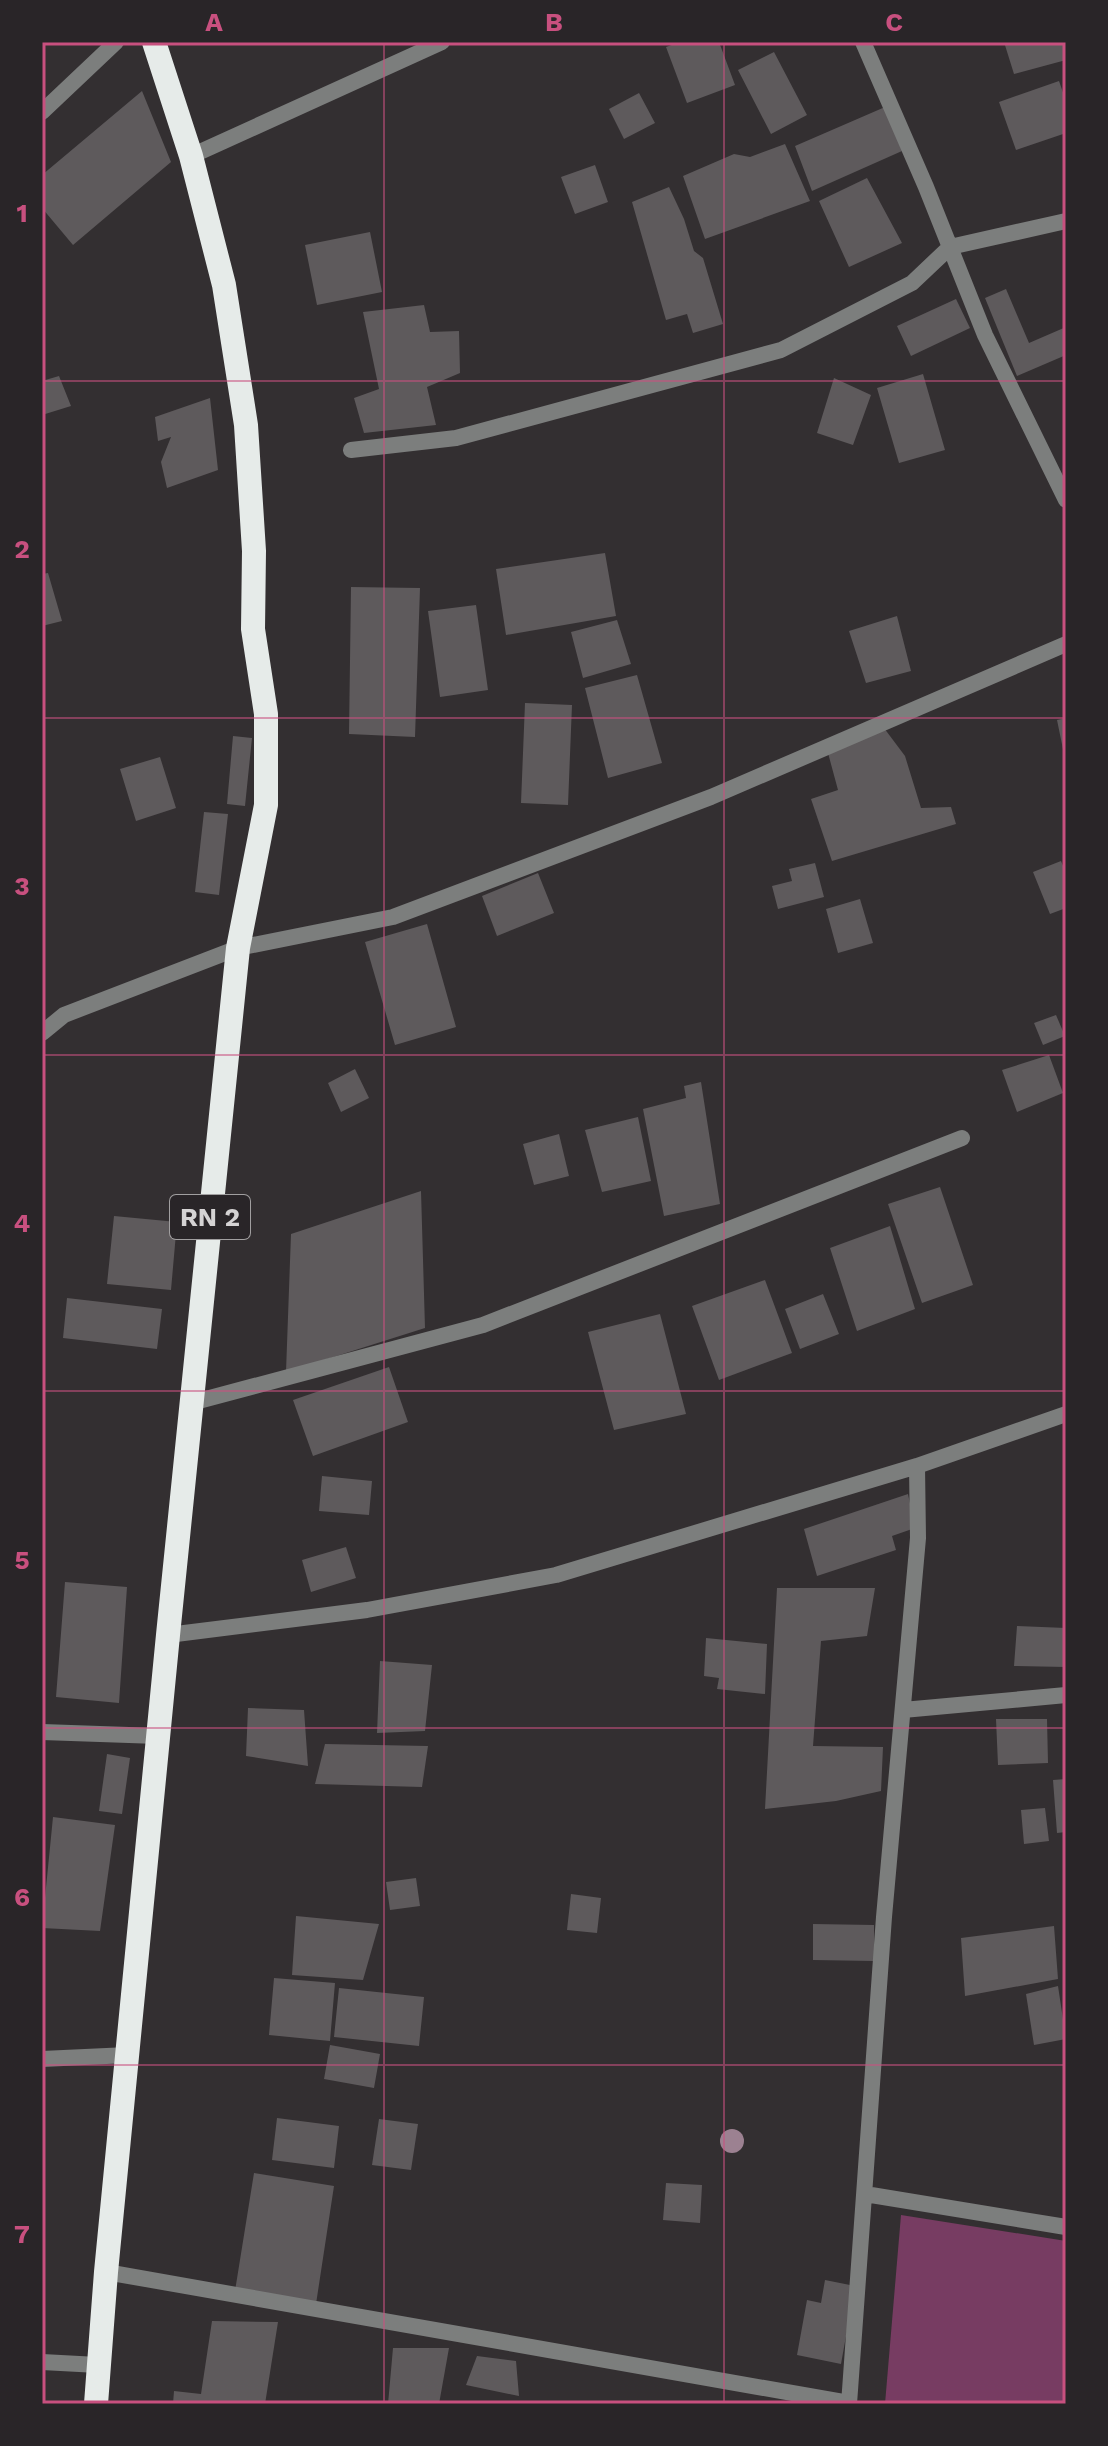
<svg xmlns="http://www.w3.org/2000/svg" width="1108" height="2446" font-family="'Work Sans',sans-serif">
  <rect width="100%" height="100%" fill="#332f31"/>
  <path fill="#773c62" d="M901,2215L1066,2241V2404H885Z"/>
  <path fill="#5e5a5c" d="M680,42H719L735,85L687,103L666,47Z
    M1004,42H1066V60L1014,74Z
    M774,52L807,115L771,134L738,70Z
    M1059,81L1066,101V133L1016,150L999,102Z
    M142,91L171,162L73,245L42,208V175Z
    M639,93L655,123L624,139L609,109Z
    M885,107L902,151L812,191L795,146Z
    M785,144L810,201L705,239L683,176L734,154L750,157Z
    M595,165L608,202L575,214L561,177Z
    M867,178L902,243L849,267L819,201Z
    M669,187L684,219L694,251L703,258L723,324L693,333L687,314L666,320L632,202Z
    M370,232L382,292L317,305L305,245Z
    M1006,289L1029,343L1066,327V355L1017,376L985,298Z
    M956,299L970,328L911,356L897,326Z
    M424,305L430,332L459,331L460,373L427,387L436,425L364,433L354,398L379,389L363,312Z
    M923,374L945,450L899,463L877,388Z
    M59,376L71,406L42,415V381Z
    M834,378L871,395L853,445L817,433Z
    M210,398L218,470L167,488L161,462L171,437L158,441L155,417Z
    M605,553L616,616L506,635L496,569Z
    M48,573L62,621L42,626V574Z
    M351,587L420,588L415,737L349,734Z
    M476,605L488,690L440,697L428,611Z
    M897,616L911,671L866,683L849,631Z
    M617,620L631,664L583,678L571,632Z
    M637,675L662,763L608,778L585,688Z
    M525,703L572,705L568,805L521,803Z
    M1066,718V759H1065L1057,720Z
    M884,728L905,756L921,808L951,807L956,824L832,861L811,799L838,790L828,753Z
    M233,736L252,738L245,806L227,804Z
    M160,757L176,808L136,821L120,769Z
    M204,812L228,814L219,895L195,892Z
    M1061,861L1066,873V908L1050,914L1033,872Z
    M815,863L824,897L778,909L772,886L792,881L789,869Z
    M538,873L554,913L497,936L482,896Z
    M860,899L873,943L838,953L826,909Z
    M427,924L456,1027L395,1045L365,942Z
    M1056,1015L1065,1036L1043,1045L1034,1023Z
    M1049,1055L1063,1093L1017,1112L1002,1070Z
    M355,1069L369,1098L341,1112L328,1083Z
    M701,1082L720,1204L664,1216L643,1109L686,1098L684,1086Z
    M638,1117L651,1181L602,1192L585,1130Z
    M559,1134L569,1176L534,1185L523,1144Z
    M940,1187L973,1285L922,1303L888,1204Z
    M421,1191L425,1328L286,1372L291,1234Z
    M114,1216L177,1222L171,1290L107,1284Z
    M890,1226L915,1309L857,1331L830,1248Z
    M765,1280L792,1353L719,1380L692,1306Z
    M823,1294L839,1334L800,1349L785,1309Z
    M67,1298L162,1309L157,1349L63,1338Z
    M660,1314L686,1414L614,1430L588,1332Z
    M389,1367L408,1422L313,1456L293,1400Z
    M322,1476L372,1481L369,1515L319,1511Z
    M908,1494L915,1528L892,1536L896,1550L817,1576L804,1529Z
    M346,1547L356,1578L311,1592L302,1560Z
    M65,1582L127,1587L119,1703L56,1697Z
    M777,1588H875L867,1636L821,1641L813,1746L883,1747L881,1791L836,1801L765,1809Z
    M1017,1626L1066,1628V1667L1014,1666Z
    M706,1638L767,1644L765,1694L717,1689L719,1678L704,1676Z
    M380,1661L432,1665L425,1731L377,1733Z
    M248,1708L304,1710L308,1766L246,1756Z
    M996,1719H1047L1048,1763L998,1765Z
    M325,1744L428,1746L422,1787L315,1784Z
    M107,1754L130,1758L122,1814L99,1811Z
    M1066,1779V1832L1057,1833L1053,1780Z
    M1045,1808L1049,1841L1024,1844L1021,1810Z
    M53,1817L115,1825L100,1931L42,1928Z
    M416,1878L420,1906L390,1910L386,1882Z
    M571,1894L601,1898L597,1933L567,1930Z
    M296,1916L379,1924L363,1980L292,1975Z
    M813,1924L874,1925V1961L813,1960Z
    M1054,1926L1058,1979L965,1996L961,1938Z
    M274,1978L335,1983L330,2041L269,2035Z
    M1058,1986L1066,2039L1034,2045L1026,1994Z
    M339,1988L424,1997L419,2046L334,2037Z
    M330,2045L380,2054L374,2088L324,2079Z
    M277,2118L339,2126L334,2168L272,2160Z
    M379,2119L418,2124L411,2170L372,2165Z
    M254,2173L334,2186L316,2304L235,2291Z
    M666,2183L702,2185L700,2223L663,2220Z
    M825,2280L855,2286L841,2364L797,2355L807,2300L821,2303Z
    M212,2321L278,2322L265,2404H173L174,2391L201,2394Z
    M393,2348H449L439,2404H388Z
    M477,2356L516,2361L519,2396L466,2385Z"/>
  <g fill="none" stroke-linecap="round" stroke-linejoin="round">
    <path stroke="#7c7e7d" stroke-width="16" d="M863,42L926,187L985,335L1066,500
      M42,112L116,42
      M191,156L442,42
      M351,450L456,438L781,350L912,283L950,247L1066,221
      M42,1033L64,1015L238,948L393,917L711,797L1066,644
      M191,1403L483,1325L962,1138
      M168,1635L367,1610L556,1575L917,1466L1066,1414
      M903,1710L1066,1695
      M42,1732L158,1736
      M42,2059L128,2055
      M865,2194L1066,2227
      M106,2272L849,2403
      M42,2362L98,2365
      M849,2404L884,1917L918,1538L917,1466"/>
    <path stroke="#e6ebe9" stroke-width="24" d="M96,2404L106,2272L168,1635L238,948L266,805V714L253,629L254,551L246,425L224,285L191,156L154,42"/>
  </g>
  <circle fill="#9c8191" cx="732" cy="2141" r="12"/>
  <path fill="none" stroke="#c8507f" stroke-width="2" stroke-opacity="0.55" d="M384,42V2404M724,42V2404M42,381H1066M42,718H1066M42,1055H1066M42,1391H1066M42,1728H1066M42,2065H1066"/>
  <g text-anchor="middle" stroke-width="6" stroke-linejoin="round" paint-order="stroke">
    <rect fill="#292528" stroke="#a19fa0" stroke-width="2" x="170" y="1195" width="80" height="44" rx="6"/>
    <g font-size="26" font-weight="bold" fill="#d5d3d4">
      <text x="210" y="1226">RN 2</text>
    </g>
  </g>
  <rect width="1108" height="2446" fill="none" stroke="#292528" stroke-width="88"/>
  <rect x="44" y="44" width="1020" height="2358" fill="none" stroke="#c8507f" stroke-width="3"/>
  <g font-size="26" text-anchor="middle" font-weight="bold" fill="#c8507f">
    <text x="214" y="31">A</text>
    <text x="554" y="31">B</text>
    <text x="894" y="31">C</text>
    <text x="22" y="222">1</text>
    <text x="22" y="558">2</text>
    <text x="22" y="895">3</text>
    <text x="22" y="1232">4</text>
    <text x="22" y="1569">5</text>
    <text x="22" y="1906">6</text>
    <text x="22" y="2243">7</text>
  </g>
</svg>
